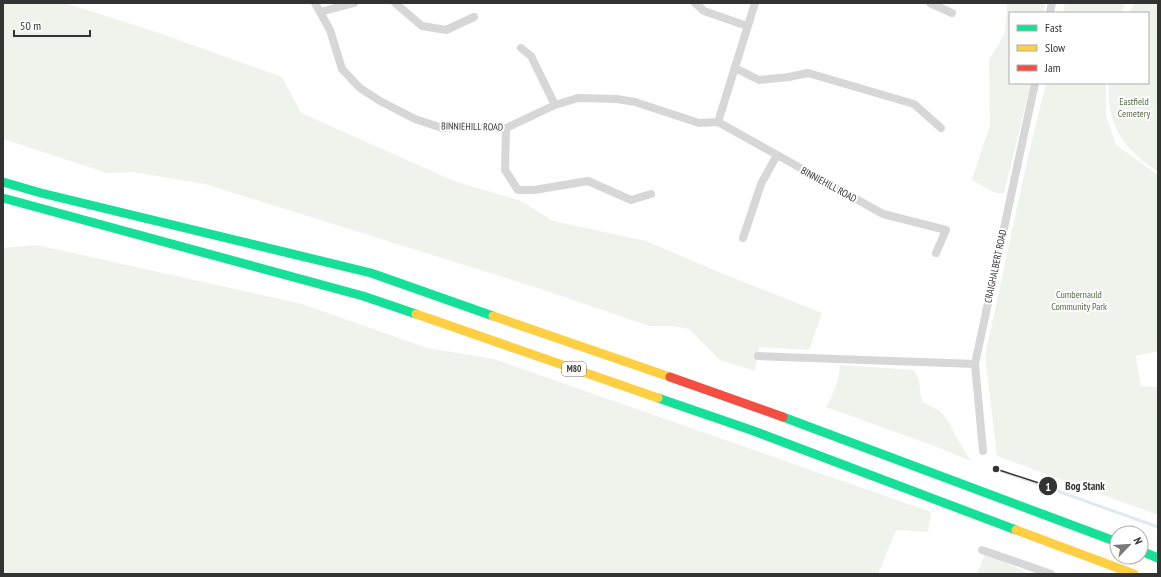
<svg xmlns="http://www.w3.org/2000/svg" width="1161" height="577" font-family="'PT Sans Narrow',sans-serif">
  <rect width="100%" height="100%" fill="#fff"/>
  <path fill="#eff3ec" d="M3,3H65L156,32L282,77L301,113L454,181L521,201L553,221L646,241L721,273L822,313L809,350L759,347L755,371L720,360L689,329L672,326H649L538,288L205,184L133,172L107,173L3,139Z
    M1007,3H1045L1044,13H1010V83H1031L1004,193H995L972,180L982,148L990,127L989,60L1005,33Z
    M1065,3H1125L1122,13H1063Z
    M1134,3H1158V172C1124,149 1106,126 1109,83H1148V13H1129Z
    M1046,83H1106V116L1116,145L1158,175V351L1136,356L1141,386L1158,387V515L997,456L985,356L1027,161Z
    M37,245L302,304L427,348L494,359L931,512L928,532L896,530L878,574H3V248Z
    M840,365L914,370L919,381L921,397L923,402L940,411L948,421L956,437L971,461L937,447L826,407C834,392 839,382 840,365Z
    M985,553L1030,574H977Z"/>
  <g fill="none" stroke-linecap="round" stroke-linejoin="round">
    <path stroke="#dfe9f1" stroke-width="3" d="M996,469L1158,527"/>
    <path stroke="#d7d7d7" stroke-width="8" d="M315,3L330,30L342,69L360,88L380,101L415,119L442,128H506L555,105L578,98L617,99L635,102L699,123L718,122L755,3
      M395,3L422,26L446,30L474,17
      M695,3L704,11L747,26
      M930,3L952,13
      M320,12L354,3
      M1050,13L1052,3
      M521,48L531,56L555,105
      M735,68L759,80L789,77L808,73L914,104L941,128
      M718,122L883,214L946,230L936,253
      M506,128L505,170L518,190H534L588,181L631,200L651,194
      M743,238L761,184L777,155
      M758,356L975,364
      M983,451L975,364L1035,83
      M982,550L1051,574"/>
    <path stroke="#16e098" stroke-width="9" d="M3,182L41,193L371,273L493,316
      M3,198L363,296L416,314
      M658,398L751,430L1016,530
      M783,417L1117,542
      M1141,551L1158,558"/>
    <path stroke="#ffcf43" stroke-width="9" d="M416,314L658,398
      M493,316L670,377
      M1016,530L1134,574"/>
    <path stroke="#f24e42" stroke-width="9" d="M670,377L783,417"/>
  </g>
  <g text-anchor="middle" stroke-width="4" stroke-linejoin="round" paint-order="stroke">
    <rect fill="#fff" stroke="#707070" stroke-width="1" x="562" y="362" width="24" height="14" rx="3"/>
    <g font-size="9" font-weight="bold" fill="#333">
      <text x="574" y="372">M80</text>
    </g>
    <g font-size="10" fill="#536b43" stroke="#fff">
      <text x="1134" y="105">Eastfield<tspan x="1134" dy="12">Cemetery</tspan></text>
      <text x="1079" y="298">Cumbernauld<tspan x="1079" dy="12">Community Park</tspan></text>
    </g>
    <g font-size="10" fill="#333" stroke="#fff">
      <text transform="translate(472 126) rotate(1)" y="4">BINNIEHILL ROAD</text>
      <text transform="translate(829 184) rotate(29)" y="4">BINNIEHILL ROAD</text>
      <text transform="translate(995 266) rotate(-78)" y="4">CRAIGHALBERT ROAD</text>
    </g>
  </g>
  <path fill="none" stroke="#333" stroke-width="1.5" d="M996 469L1048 486"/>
  <g fill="#333" stroke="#fff" stroke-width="1.5">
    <circle cx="996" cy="469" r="4"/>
    <circle cx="1048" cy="486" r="10"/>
  </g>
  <g font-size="12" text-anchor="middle" font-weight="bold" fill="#fff">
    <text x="1048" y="491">1</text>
  </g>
  <g font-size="11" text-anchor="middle" font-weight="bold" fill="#333" stroke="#fff" stroke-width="4" stroke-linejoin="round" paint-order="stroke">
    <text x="1085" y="490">Bog Stank</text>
  </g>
  <rect width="1161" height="577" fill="none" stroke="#333333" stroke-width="8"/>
  <rect x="1009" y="12" width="140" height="72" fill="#ffffff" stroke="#adadad"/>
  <rect x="1017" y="25" width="20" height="6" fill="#16e098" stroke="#adadad"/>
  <text x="1045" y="32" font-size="12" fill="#333333">Fast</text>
  <rect x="1017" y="45" width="20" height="6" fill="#ffcf43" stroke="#adadad"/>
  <text x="1045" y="52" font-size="12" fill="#333333">Slow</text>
  <rect x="1017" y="65" width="20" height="6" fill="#f24e42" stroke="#adadad"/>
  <text x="1045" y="72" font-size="12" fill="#333333">Jam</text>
  <g transform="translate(1129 545) rotate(65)"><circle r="19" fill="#ffffff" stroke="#adadad"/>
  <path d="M0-3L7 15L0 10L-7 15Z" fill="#7a7a7a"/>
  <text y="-6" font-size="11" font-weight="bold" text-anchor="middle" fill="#333333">N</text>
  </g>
  <path d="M14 30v6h76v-6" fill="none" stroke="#333333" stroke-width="2"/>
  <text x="20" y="30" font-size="12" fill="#333333" stroke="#ffffff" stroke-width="3" paint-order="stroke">50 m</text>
</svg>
